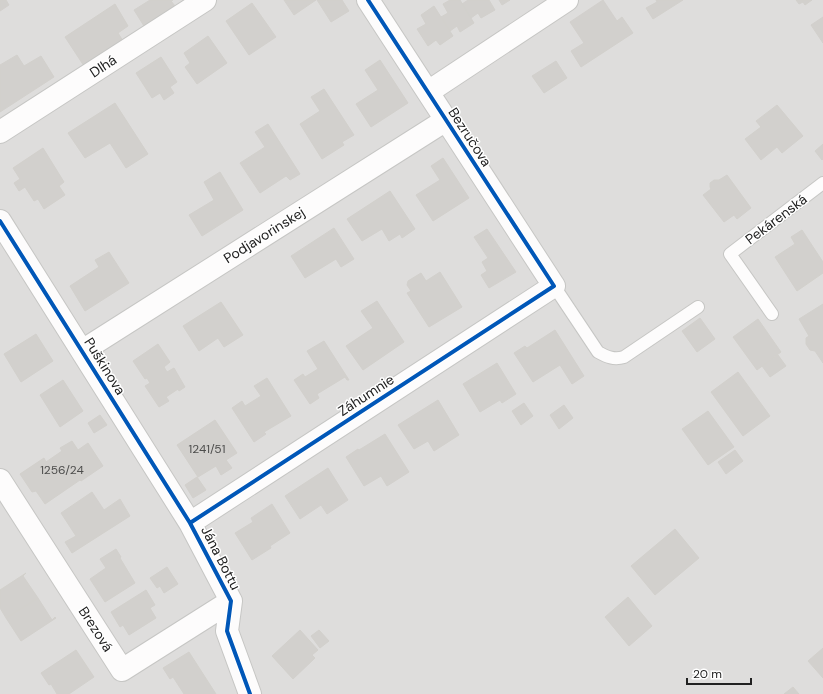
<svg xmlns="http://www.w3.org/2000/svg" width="823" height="694" font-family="'DM Sans',sans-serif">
  <rect width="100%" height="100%" fill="#efeeeb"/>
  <path fill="#dedddc" d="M0,0H823V694H0Z"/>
  <path fill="#d2d0cd" stroke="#d2d0cc" d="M0,0H6L9,5L0,11Z
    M150,0H173L171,1L175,6L144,26L134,10Z
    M284,0H316L294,15Z
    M317,0H342L349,11L331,22Z
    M450,0H460L474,23L460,32L457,26L450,31L441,17L448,13L443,4Z
    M468,0H489L495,10L481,18L478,13L471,18L462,4Z
    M499,0H510L502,5Z
    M603,0L617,21L622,17L633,33L581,67L571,51L584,43L570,22Z
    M656,0H683L653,19L646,8L657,2Z
    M796,0H812L805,5L803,2L799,4Z
    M252,3L276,37L249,55L226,21Z
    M115,4L128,26L118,33L123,41L84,66L65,37Z
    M434,6L453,36L440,45L436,40L428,46L417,29L426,24L421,15Z
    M823,17V43L811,25Z
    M208,36L227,63L197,84L185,67L190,63L184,53Z
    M17,55L24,66L41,56L54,77L0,112V65Z
    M161,57L177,82L170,87L174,93L164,100L160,93L152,98L136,73Z
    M380,60L408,103L371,127L356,104L378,90L365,70Z
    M556,61L567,78L544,93L532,76Z
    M324,89L354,135L342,142L344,145L322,159L300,124L320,111L311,97Z
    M115,103L148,154L126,168L110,143L85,158L68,133Z
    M777,105L803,136L782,153L777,147L761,160L745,139L761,127L756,121Z
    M268,124L300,174L290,180L286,176L260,193L240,163L265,147L255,132Z
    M823,144V159L822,160L815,151Z
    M43,148L64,182L59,186L65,195L44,209L38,199L34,201L25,187L19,191L14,183L20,179L13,168Z
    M443,158L469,198L433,221L416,195L440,180L431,166Z
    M220,172L243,210L202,236L189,215L214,200L204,182Z
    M727,175L751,208L737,219L734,215L724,222L703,195L711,189L710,187V183L714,180H719Z
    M390,191L415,229L402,238L400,234L389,241L382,229L362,241L347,219Z
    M334,228L354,259L341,267L336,259L305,278L291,256Z
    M487,229L516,272L489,288L481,275L487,271L482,262L488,258L474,237Z
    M802,230L823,262V273L797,291L775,257L795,244L791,237Z
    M109,252L129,283L85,311L70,286L99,267L95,260Z
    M440,272L462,307L429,327L407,293L411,291L407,285L408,281L421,273L426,281Z
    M377,301L404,342L363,370L346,346L373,328L361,311Z
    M221,302L243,335L224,347L218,338L199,351L183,326Z
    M823,304V363L815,351L810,350L806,344V338L809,336L799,319Z
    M700,318L715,339L697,352L682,331Z
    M758,319L781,352L757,370L733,337Z
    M555,330L584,376L572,384L560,365L533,382L514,353L525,346L527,348Z
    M36,334L53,361L21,382L4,354Z
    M324,341L349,380H347L345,377L317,394L319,398L310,404L294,380L303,374L305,377L318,369L307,351Z
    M158,344L170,362L164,367L167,372L174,368L185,387L179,391L178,389L166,397L169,401L159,407L145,386L150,383L147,378L145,379L133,361Z
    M778,355L786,366L770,377L762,366Z
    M497,363L516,394L502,403L500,400L480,412L463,384Z
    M738,372L770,416L743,436L711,392Z
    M267,378L291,416L264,432L266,434L254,442L232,408L242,401L245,406L261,396L254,386Z
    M63,380L83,411L60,427L40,395Z
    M438,400L459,435L434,451L428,441L414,449L398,425Z
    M524,403L533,416L521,425L512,411Z
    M564,405L573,418L559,429L550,415Z
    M708,411L734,447L708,465L682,429Z
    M100,415L107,425L94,433L88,423Z
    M215,420L237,453L226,460L232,468L221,475L216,466L198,477L177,445Z
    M385,434L409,472L387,486L381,476L364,486L346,457L358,449L359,450Z
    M72,441L78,450L88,443L103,466L81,481L80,480L45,504L36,491L32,492L20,474L44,458L46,462L62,451L60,448Z
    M735,450L743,461L726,474L718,462Z
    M328,468L348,500L327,514L321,505L300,519L285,496Z
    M197,477L206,490L193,498L185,485Z
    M92,492L104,510L120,499L130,516L72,553L65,542L76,536L61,513Z
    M272,504L290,533L270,546L271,548L252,560L235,533L253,522L251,518Z
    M675,529L699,558L655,595L631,566Z
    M116,549L121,557L120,558L135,583L105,602L90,579L106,568L100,559Z
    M167,567L178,584L164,593L160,586L157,588L150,578Z
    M26,573L23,576L38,598L6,618L0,608V590Z
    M146,590L155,605L150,608L156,618L129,635L123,625L120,627L111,612Z
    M628,597L652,626L629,646L605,617Z
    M38,598L52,620L55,617L56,618L21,641L6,618Z
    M300,630L318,650L312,655L315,658L293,679L272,656Z
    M319,630L329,641L320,648L311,636Z
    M823,648V678L808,661Z
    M76,650L94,677L69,694H57L51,684L49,685L41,673Z
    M189,652L216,694H184L173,677L170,679L163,668Z
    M793,687L799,694H784Z"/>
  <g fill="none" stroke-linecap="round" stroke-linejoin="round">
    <defs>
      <path id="service" d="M554,286L598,352C607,357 614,360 624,357L698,307
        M772,314L730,254L823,183"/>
      <path id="minor" d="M428,92L567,0
        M0,132L205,0
        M0,221L190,523L231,601L227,631L250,694
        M82,351L446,120
        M0,480L122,670L231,601
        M190,523L554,286L368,0"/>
    </defs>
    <use href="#service" stroke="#c6c6c4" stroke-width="14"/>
    <use href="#minor" stroke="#c6c6c4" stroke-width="24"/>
    <use href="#service" stroke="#fdfcfc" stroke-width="12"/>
    <use href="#minor" stroke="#fdfcfc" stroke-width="22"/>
    <defs>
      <path id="cycleway" d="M0,221L190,523L231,601L227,631L250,694
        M190,523L554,286L368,0"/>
    </defs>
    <use href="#cycleway" stroke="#fff" stroke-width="6"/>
    <use href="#cycleway" stroke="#0057b8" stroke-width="4"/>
  </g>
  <g text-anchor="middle" stroke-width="3" stroke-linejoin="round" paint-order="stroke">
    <g font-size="12" fill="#4d4d4c">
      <text x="207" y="453">1241/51</text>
      <text x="62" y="474">1256/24</text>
    </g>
    <g font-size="14" fill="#212121" stroke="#fff">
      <text transform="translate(103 66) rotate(-33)" y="5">Dlhá</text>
      <text transform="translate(470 137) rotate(57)" y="5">Bezručova</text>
      <text transform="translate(776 219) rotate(-37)" y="5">Pekárenská</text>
      <text transform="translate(264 235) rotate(-32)" y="5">Podjavorinskej</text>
      <text transform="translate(105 366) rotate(58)" y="5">Puškinova</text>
      <text transform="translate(366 395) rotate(-33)" y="5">Záhumnie</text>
      <text transform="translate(221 558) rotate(63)" y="5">Jána Bottu</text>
      <text transform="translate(96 629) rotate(57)" y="5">Brezová</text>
    </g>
  </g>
  <path d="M687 678v6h64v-6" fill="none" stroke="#212121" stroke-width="2"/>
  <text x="693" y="678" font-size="12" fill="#212121" stroke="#ffffff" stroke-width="3" paint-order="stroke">20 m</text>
</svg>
